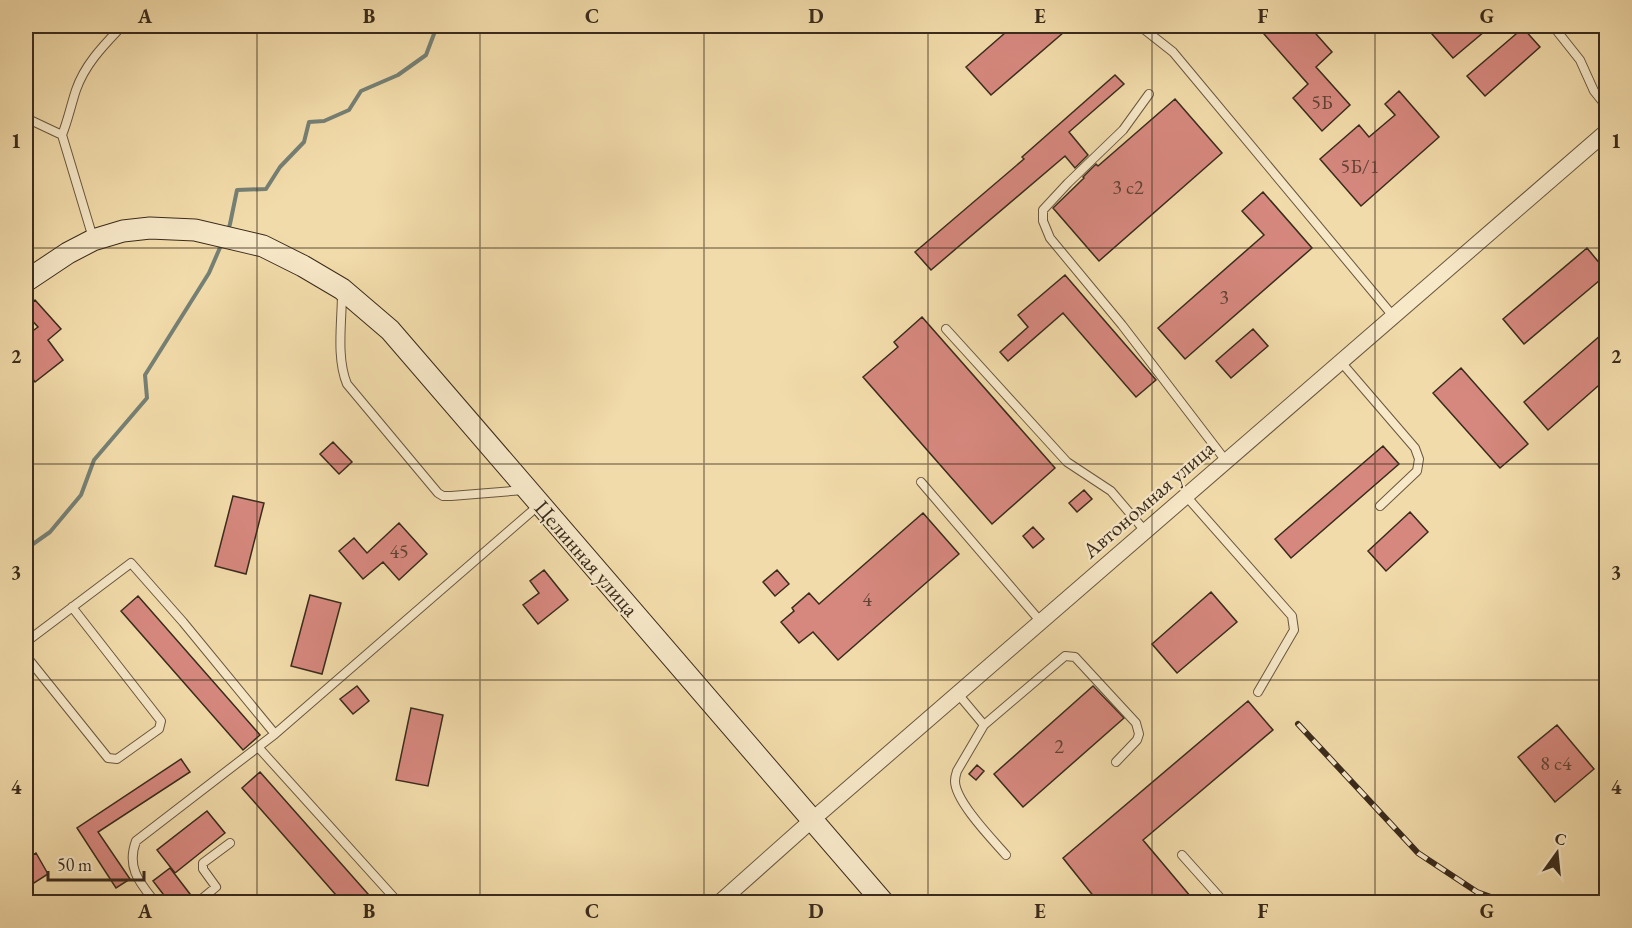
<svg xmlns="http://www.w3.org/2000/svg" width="1632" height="928" font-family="'EB Garamond',serif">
  <rect width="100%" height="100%" fill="#f2dbaa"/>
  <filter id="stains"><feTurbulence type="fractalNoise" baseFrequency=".00333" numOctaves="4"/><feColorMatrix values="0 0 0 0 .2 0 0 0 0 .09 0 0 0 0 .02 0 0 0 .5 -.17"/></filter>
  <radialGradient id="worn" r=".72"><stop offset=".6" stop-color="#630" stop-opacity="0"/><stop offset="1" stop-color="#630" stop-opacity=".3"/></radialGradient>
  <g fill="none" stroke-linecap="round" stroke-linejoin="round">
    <path stroke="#758075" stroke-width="4" d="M228,230L230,224L237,190L266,189L280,167L304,142L309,122L324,121L349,110L361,91L398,75L426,55L437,26
      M26,549L50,532L81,495L94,460L147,398L145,375L209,273L222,243"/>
  </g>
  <path fill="#d6887e" stroke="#3a2b1c" stroke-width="1.5" d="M1013,26H1071L991,95L966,67Z
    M1257,26H1309L1332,52L1316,67L1350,105L1322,131L1293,98L1308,84Z
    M1425,26H1491L1453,58Z
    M1523,28L1540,47L1485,96L1467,76Z
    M1115,75L1124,84L1069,132L1088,155L1075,168L1065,156L931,270L915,252L1024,159L1022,157Z
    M1399,91L1439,137L1361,206L1320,159L1359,125L1369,137L1395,115L1385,104Z
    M1175,99L1222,153L1099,261L1053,208L1084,178L1083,177L1096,164L1098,166Z
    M1263,192L1312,248L1185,359L1158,328L1264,235L1242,211Z
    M1587,248L1606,271V275L1524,344L1503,319Z
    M1065,275L1156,380L1136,397L1063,313L1008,361L1000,352L1028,327L1018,315Z
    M35,300L61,329L48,340L63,360L35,382L26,370V336L38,327L26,314V309Z
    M922,317L1055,468L992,524L863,377L898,347L894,342Z
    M1253,329L1268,346L1231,378L1216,361Z
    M1602,334L1606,339V379L1548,430L1524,402Z
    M1461,368L1528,444L1500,468L1433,393Z
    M333,442L352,462L339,474L320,454Z
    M1383,446L1399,464L1291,558L1275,539Z
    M1084,490L1092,499L1077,512L1069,503Z
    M233,496L264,503L246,574L215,566Z
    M1410,512L1428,532L1386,571L1368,551Z
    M923,513L959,554L838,660L813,632L799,643L781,622L794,611L792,608L809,593L819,604Z
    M399,523L427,554L399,580L383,562L363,579L339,551L354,538L367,553Z
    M1033,527L1044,539L1033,548L1023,536Z
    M544,570L568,600L538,624L523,605L539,593L530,581Z
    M777,570L789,584L775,596L763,582Z
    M1211,592L1237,622L1177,673L1152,644Z
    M310,595L341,603L322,674L291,666Z
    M138,596L260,735L243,750L121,611Z
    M357,686L369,701L353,714L340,699Z
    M1093,686L1124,718L1023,807L994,774Z
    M1248,701L1273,730L1143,840L1196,903H1099L1063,858Z
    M411,708L443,715L428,786L396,780Z
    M1557,725L1594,769L1555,802L1518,757Z
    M181,759L190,772L98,832L130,879L116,888L77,828Z
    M977,765L984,771L976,780L969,774Z
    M260,772L376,903H343L242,788Z
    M207,811L225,833L175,873L157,850Z
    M36,853L48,874L34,883L26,869V859Z
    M170,868L190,894L179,903H170L153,881Z"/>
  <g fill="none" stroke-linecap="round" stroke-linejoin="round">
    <defs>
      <path id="lane" d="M1140,26L1173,52L1393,316
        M1553,26L1580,60L1594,91L1606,106
        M1149,94L1123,130L1068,183L1043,210V221L1050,238L1122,325L1226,461
        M26,118L62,135
        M93,238L62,135C68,120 71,105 76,90C85,64 104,45 122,26
        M342,293C342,321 336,358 347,384L438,493L443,496H451L524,490
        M946,329L1067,462L1111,491L1145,531
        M1341,362L1415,448L1419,459L1417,471L1380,506
        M921,482L1041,622
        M1186,496L1292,616L1294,630L1258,692
        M26,642L131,563L183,622L275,734
        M26,656L108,758L117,759L159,729L161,721L72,607
        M958,694L984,725L957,771C956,774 955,777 955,781C955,801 992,839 1006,855
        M984,725L1065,656L1075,657L1136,723L1139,734L1137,740L1116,762
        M258,747L398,902
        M1182,855L1224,902
        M155,902C140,883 126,868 136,841L275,734L539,505
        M198,902L216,887L203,869V863L230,843"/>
      <path id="street" d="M720,902L812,820L1606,132"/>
      <path id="secondary" d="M26,281L68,253L93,240L123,231L150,228L195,230L263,246L303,266L342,289L390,330L883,902"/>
    </defs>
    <use href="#lane" stroke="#685740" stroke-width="10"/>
    <use href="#street" stroke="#685740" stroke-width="17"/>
    <use href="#secondary" stroke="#3a2b1c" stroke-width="23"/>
    <use href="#lane" stroke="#f7e8c8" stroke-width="8"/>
    <use href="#street" stroke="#f7e8c8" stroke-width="15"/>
    <use href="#secondary" stroke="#f7e8c8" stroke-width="21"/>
    <defs>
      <path id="rail" d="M1298,724L1418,853L1477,892L1505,902"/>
    </defs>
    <use href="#rail" stroke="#3a2b1c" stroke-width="6"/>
    <use href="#rail" stroke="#f7e8c8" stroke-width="4" stroke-dasharray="11" stroke-linecap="butt"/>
  </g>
  <path fill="none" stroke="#3a2b1c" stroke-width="1.5" stroke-opacity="0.55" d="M257,26V902M480,26V902M704,26V902M928,26V902M1152,26V902M1375,26V902M26,248H1606M26,464H1606M26,680H1606"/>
  <g text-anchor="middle" stroke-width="4.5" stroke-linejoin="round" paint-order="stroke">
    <g font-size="20" fill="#614234">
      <text x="1322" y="109">5Б</text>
      <text x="1360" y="173">5Б/1</text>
      <text x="1128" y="194">3 с2</text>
      <text x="1224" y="304">3</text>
      <text x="399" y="558">45</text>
      <text x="867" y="606">4</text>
      <text x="1059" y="753">2</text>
      <text x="1556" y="770">8 с4</text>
    </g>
    <g font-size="22" fill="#3a2b1c" stroke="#f7e8c8">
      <text transform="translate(1148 499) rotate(-41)" y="8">Автономная улица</text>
      <text transform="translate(587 558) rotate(49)" y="8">Целинная улица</text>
    </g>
  </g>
  <rect width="1632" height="928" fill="none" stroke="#f2dbaa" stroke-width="66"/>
  <g transform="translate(1557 853) rotate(15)" stroke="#f7e8c8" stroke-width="4.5" paint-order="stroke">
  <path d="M0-4.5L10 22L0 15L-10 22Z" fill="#3a2b1c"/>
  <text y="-9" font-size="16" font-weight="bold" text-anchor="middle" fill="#3a2b1c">С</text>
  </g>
  <path d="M48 871v9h96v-9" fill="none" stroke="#3a2b1c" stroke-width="3"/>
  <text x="57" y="871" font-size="18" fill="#3a2b1c" stroke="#f7e8c8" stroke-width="4.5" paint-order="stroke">50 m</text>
  <rect x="33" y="33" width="1566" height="862" fill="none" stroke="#3a2b1c" stroke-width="2"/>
  <g font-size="20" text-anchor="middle" font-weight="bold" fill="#3a2b1c">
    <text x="145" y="23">A</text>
    <text x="369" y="23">B</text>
    <text x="592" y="23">C</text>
    <text x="816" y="23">D</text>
    <text x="1040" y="23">E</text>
    <text x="1263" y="23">F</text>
    <text x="1487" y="23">G</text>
    <text x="16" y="148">1</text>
    <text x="1616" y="148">1</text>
    <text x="16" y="363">2</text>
    <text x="1616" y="363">2</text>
    <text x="16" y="579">3</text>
    <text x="1616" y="579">3</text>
    <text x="16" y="794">4</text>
    <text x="1616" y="794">4</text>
    <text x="145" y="918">A</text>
    <text x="369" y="918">B</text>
    <text x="592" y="918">C</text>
    <text x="816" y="918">D</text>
    <text x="1040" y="918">E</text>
    <text x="1263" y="918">F</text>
    <text x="1487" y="918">G</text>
  </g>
  <rect width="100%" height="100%" filter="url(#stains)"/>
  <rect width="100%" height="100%" fill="url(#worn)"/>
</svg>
